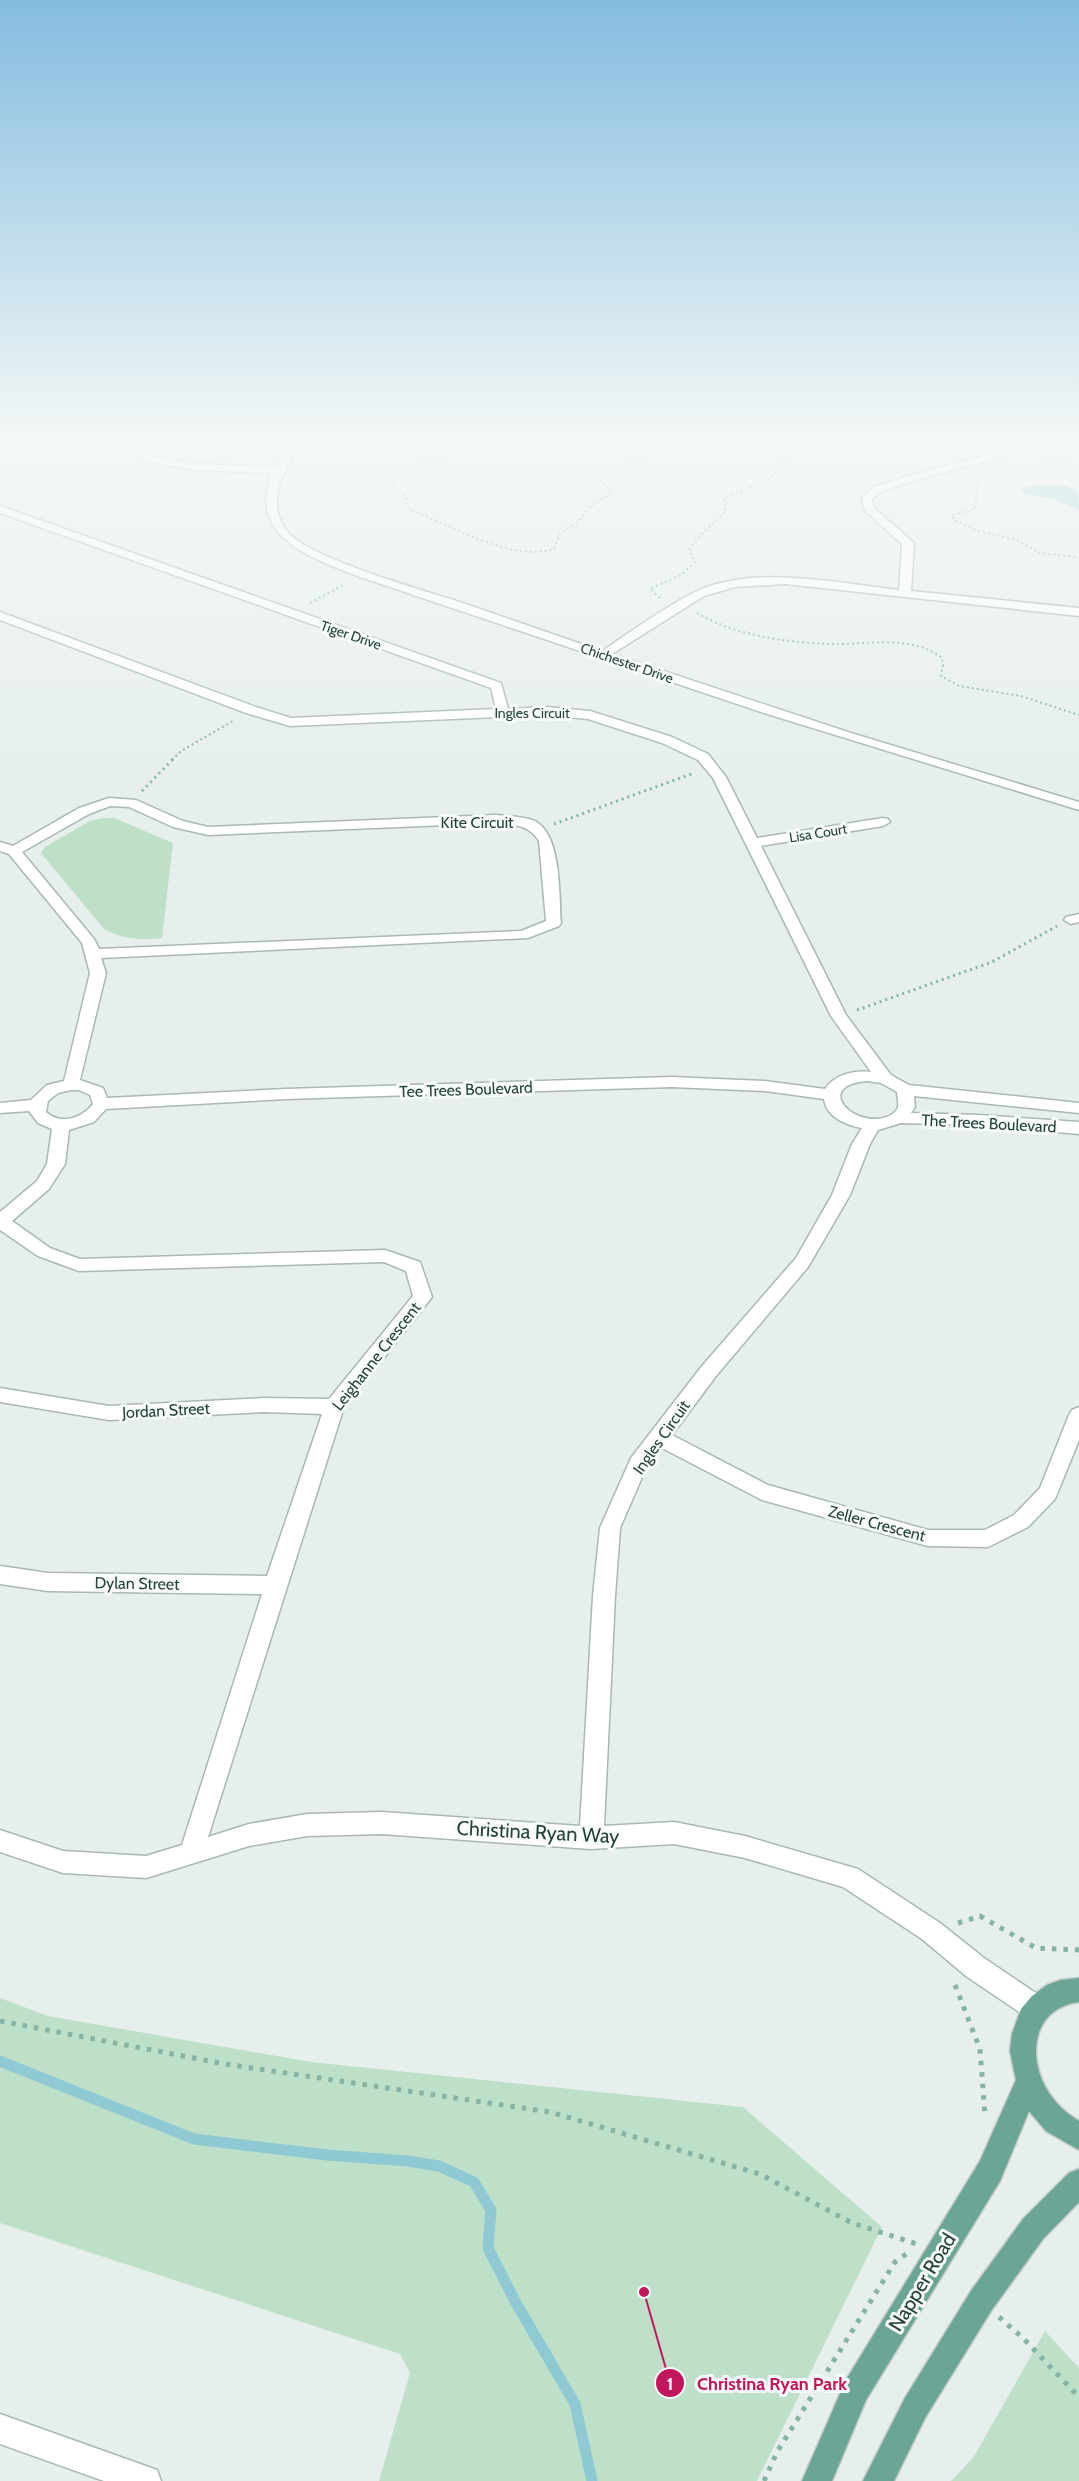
<svg xmlns="http://www.w3.org/2000/svg" width="1079" height="2481" font-family="Cabin,sans-serif">
  <rect width="100%" height="100%" fill="#e6efeb"/>
  <path fill="#bfe0c8" d="M103,818H114L173,843L162,938C139,940 125,940 104,929L41,853L45,847L90,821Z
    M0,1998L48,2016L311,2062L743,2107L882,2227L757,2481H379L410,2373L400,2354L0,2223Z
    M1045,2331L1079,2368V2481H951L973,2458Z"/>
  <path fill="#8ec9d4" d="M1034,485H1063L1078,490L1079,510L1053,499L1026,494L1021,490V488Z"/>
  <g fill="none" stroke-linecap="round" stroke-linejoin="round">
    <path stroke="#8ec9d4" stroke-width="11" d="M0,2061L194,2139L327,2155L408,2161L439,2166L474,2182L491,2210L488,2248L516,2303L575,2404L592,2481"/>
    <defs>
      <path id="minor" d="M89,437C114,435 135,453 159,458C198,466 236,465 275,467L293,437H303C289,465 263,497 286,530C306,558 426,591 463,603C509,619 555,635 602,651C632,631 663,608 695,592C753,564 838,583 899,590L902,544L865,511L862,498L874,487L908,476L1056,437H1071L1070,439L916,480L882,491L872,499L874,508L914,543L911,591L1079,608V616L785,584L735,587L704,596L612,654L851,733L1079,802V810L764,713L363,578C316,560 245,538 272,473L195,470L154,463Z
        M0,506L501,683L508,709L547,707L590,711L672,737L708,754L726,777L757,838L883,818L888,819L890,822L883,826L761,846L846,1015L891,1075L909,1085L1079,1103V1113L914,1096L915,1107L911,1113L978,1115L1079,1122V1134L978,1125L901,1123L878,1130L870,1144L850,1195L808,1267L716,1376L672,1435L768,1485L928,1530H985L1014,1515L1040,1488L1069,1415L1072,1410L1079,1407V1440L1055,1499L1028,1527L988,1547L928,1546L762,1500L662,1448L646,1468L620,1528L615,1596L604,1826L674,1822L745,1836L858,1869L940,1923L984,1958L1046,2000L1050,2009L1046,2018L1037,2022L1028,2018L966,1976L922,1939L843,1887L745,1858L674,1844L591,1849L382,1834L307,1836L249,1846L146,1878L63,1873L0,1852V1830L63,1851L146,1856L182,1845L262,1594L48,1591L0,1584V1566L48,1573L267,1576L322,1414L264,1412L109,1420L0,1402V1388L109,1406L264,1398L329,1399L413,1296L406,1271L384,1262L79,1271L38,1256L0,1230V1212L37,1181L47,1164L52,1129L38,1123L29,1111L0,1113V1103L31,1100L47,1085L64,1081L90,973L82,943L9,854L0,851V842L13,846L79,808L109,798L136,800L183,821L208,827L495,815C507,816 521,816 532,820C562,830 559,896 561,923L559,926L528,938L101,958L106,973L80,1080L103,1088L107,1098L286,1089L672,1077L765,1081L825,1089C835,1074 854,1070 871,1072L831,1016L713,778L698,760L662,743L588,719L547,715L290,726L246,713L0,620V612L256,707L291,718L496,709L491,688L0,513ZM110,806L129,807L173,827L208,835L495,823C513,825 529,824 539,841L546,921L521,931L99,949L94,939L22,852L89,814ZM867,1081L881,1083L897,1092C897,1096 899,1103 898,1107C897,1111 893,1114 889,1116C856,1131 811,1086 867,1081ZM672,1087L765,1091L824,1099C826,1117 846,1125 862,1128L852,1144L832,1195L796,1258L702,1366L631,1458L600,1528L593,1596L580,1826L382,1812L307,1814L249,1824L208,1837L343,1410L432,1297L420,1262L385,1250L80,1259L50,1248L12,1221L49,1189L65,1164L69,1130L94,1122L106,1109L286,1099ZM71,1090H79L90,1095L93,1104C81,1119 61,1125 46,1112L48,1101L58,1093Z
        M1079,914V922L1071,924L1064,920L1066,917Z
        M0,2414L157,2470L161,2481H104L0,2444Z"/>
      <path id="major" d="M1079,1978V2002C1032,2008 1026,2058 1049,2093C1057,2105 1067,2114 1079,2121V2150L1046,2131L1029,2111L1000,2181L866,2400L832,2481H802L846,2380L980,2161L1016,2080L1010,2051L1012,2034L1021,2009L1032,1996L1047,1985L1061,1980Z
        M1079,2169V2202L1043,2239L991,2311L925,2418L894,2481H863L905,2398L971,2291L1023,2219L1069,2173Z"/>
    </defs>
    <use href="#minor" stroke="#a8b8b2" stroke-width="3"/>
    <use href="#major" stroke="#c2cac8" stroke-width="3"/>
    <path stroke="#86b3a5" stroke-width="2" stroke-dasharray="2 3" stroke-linecap="butt" d="M449,437L456,450L454,454L401,468L391,476L394,487L405,495L410,510C453,525 507,562 554,549L560,533L578,522L590,506L613,492L602,482L599,475L604,469C627,462 657,464 665,437
      M1007,470L1053,462L1079,453
      M954,517L953,519L975,530L1017,540L1039,553L1079,557
      M953,519L951,516L975,509L978,482L988,475
      M660,598L650,589L681,575L695,562L689,550L701,535L726,512L724,498L770,479L776,473L773,467L798,453L816,437
      M310,603L345,584
      M697,613C736,636 785,642 830,644C865,645 913,634 942,658L943,665L941,676L959,686L1021,696L1079,715
      M172,760L181,751L235,720"/>
    <path stroke="#86b3a5" stroke-width="3" stroke-dasharray="2 4" stroke-linecap="butt" d="M142,791L173,759
      M554,824L694,773
      M857,1010L992,962L1057,926"/>
    <path stroke="#86b3a5" stroke-width="5" stroke-dasharray="4.5 7" stroke-linecap="butt" d="M958,1923L980,1916L1036,1948L1079,1950
      M955,1985L980,2049L985,2116
      M0,2021L225,2064L550,2112L760,2174L852,2223L917,2244
      M999,2317L1023,2338L1079,2397
      M764,2481L777,2452L895,2262L909,2252"/>
    <use href="#minor" fill="#fff" fill-rule="evenodd"/>
    <use href="#major" fill="#6aa596" fill-rule="evenodd"/>
  </g>
  <linearGradient id="sky" x2="0" y2="1"><stop stop-color="#84bce0"/><stop offset="0.56" stop-color="#f4f8f6"/><stop offset="1" stop-color="#f4f8f6" stop-opacity="0"/></linearGradient>
  <rect width="1079" height="784" fill="url(#sky)"/>
  <g text-anchor="middle" stroke-width="6" stroke-linejoin="round" paint-order="stroke">
    <g font-size="14" fill="#24423a" stroke="#f7fbf9">
      <text transform="translate(351 635) rotate(19)" y="5">Tiger Drive</text>
      <text transform="translate(627 663) rotate(19)" y="5">Chichester Drive</text>
      <text x="532" y="718">Ingles Circuit</text>
      <text transform="translate(818 833) rotate(-9)" y="5">Lisa Court</text>
    </g>
    <g font-size="16" fill="#24423a" stroke="#f7fbf9">
      <text x="477" y="828">Kite Circuit</text>
      <text transform="translate(466 1089) rotate(-2)" y="6">Tee Trees Boulevard</text>
      <text transform="translate(989 1123) rotate(3)" y="6">The Trees Boulevard</text>
      <text transform="translate(376 1356) rotate(-52)" y="6">Leighanne Crescent</text>
      <text transform="translate(166 1410) rotate(-3)" y="6">Jordan Street</text>
      <text transform="translate(661 1437) rotate(-55)" y="6">Ingles Circuit</text>
      <text transform="translate(877 1523) rotate(15)" y="6">Zeller Crescent</text>
      <text transform="translate(137 1583) rotate(1)" y="6">Dylan Street</text>
    </g>
    <g font-size="20" fill="#24423a" stroke="#f7fbf9">
      <text transform="translate(538 1832) rotate(3)" y="7">Christina Ryan Way</text>
      <text transform="translate(922 2282) rotate(-59)" y="7">Napper Road</text>
    </g>
  </g>
  <path fill="none" stroke="#c2185b" stroke-width="2" d="M644 2292L670 2383"/>
  <g fill="#c2185b" stroke="#f7fbf9" stroke-width="2">
    <circle cx="644" cy="2292" r="6"/>
    <circle cx="670" cy="2383" r="15"/>
  </g>
  <g font-size="18" text-anchor="middle" font-weight="bold" fill="#fff">
    <text x="670" y="2390">1</text>
  </g>
  <g font-size="18" text-anchor="middle" font-weight="bold" fill="#c2185b" stroke="#f7fbf9" stroke-width="6" stroke-linejoin="round" paint-order="stroke">
    <text x="772" y="2390">Christina Ryan Park</text>
  </g>
</svg>
